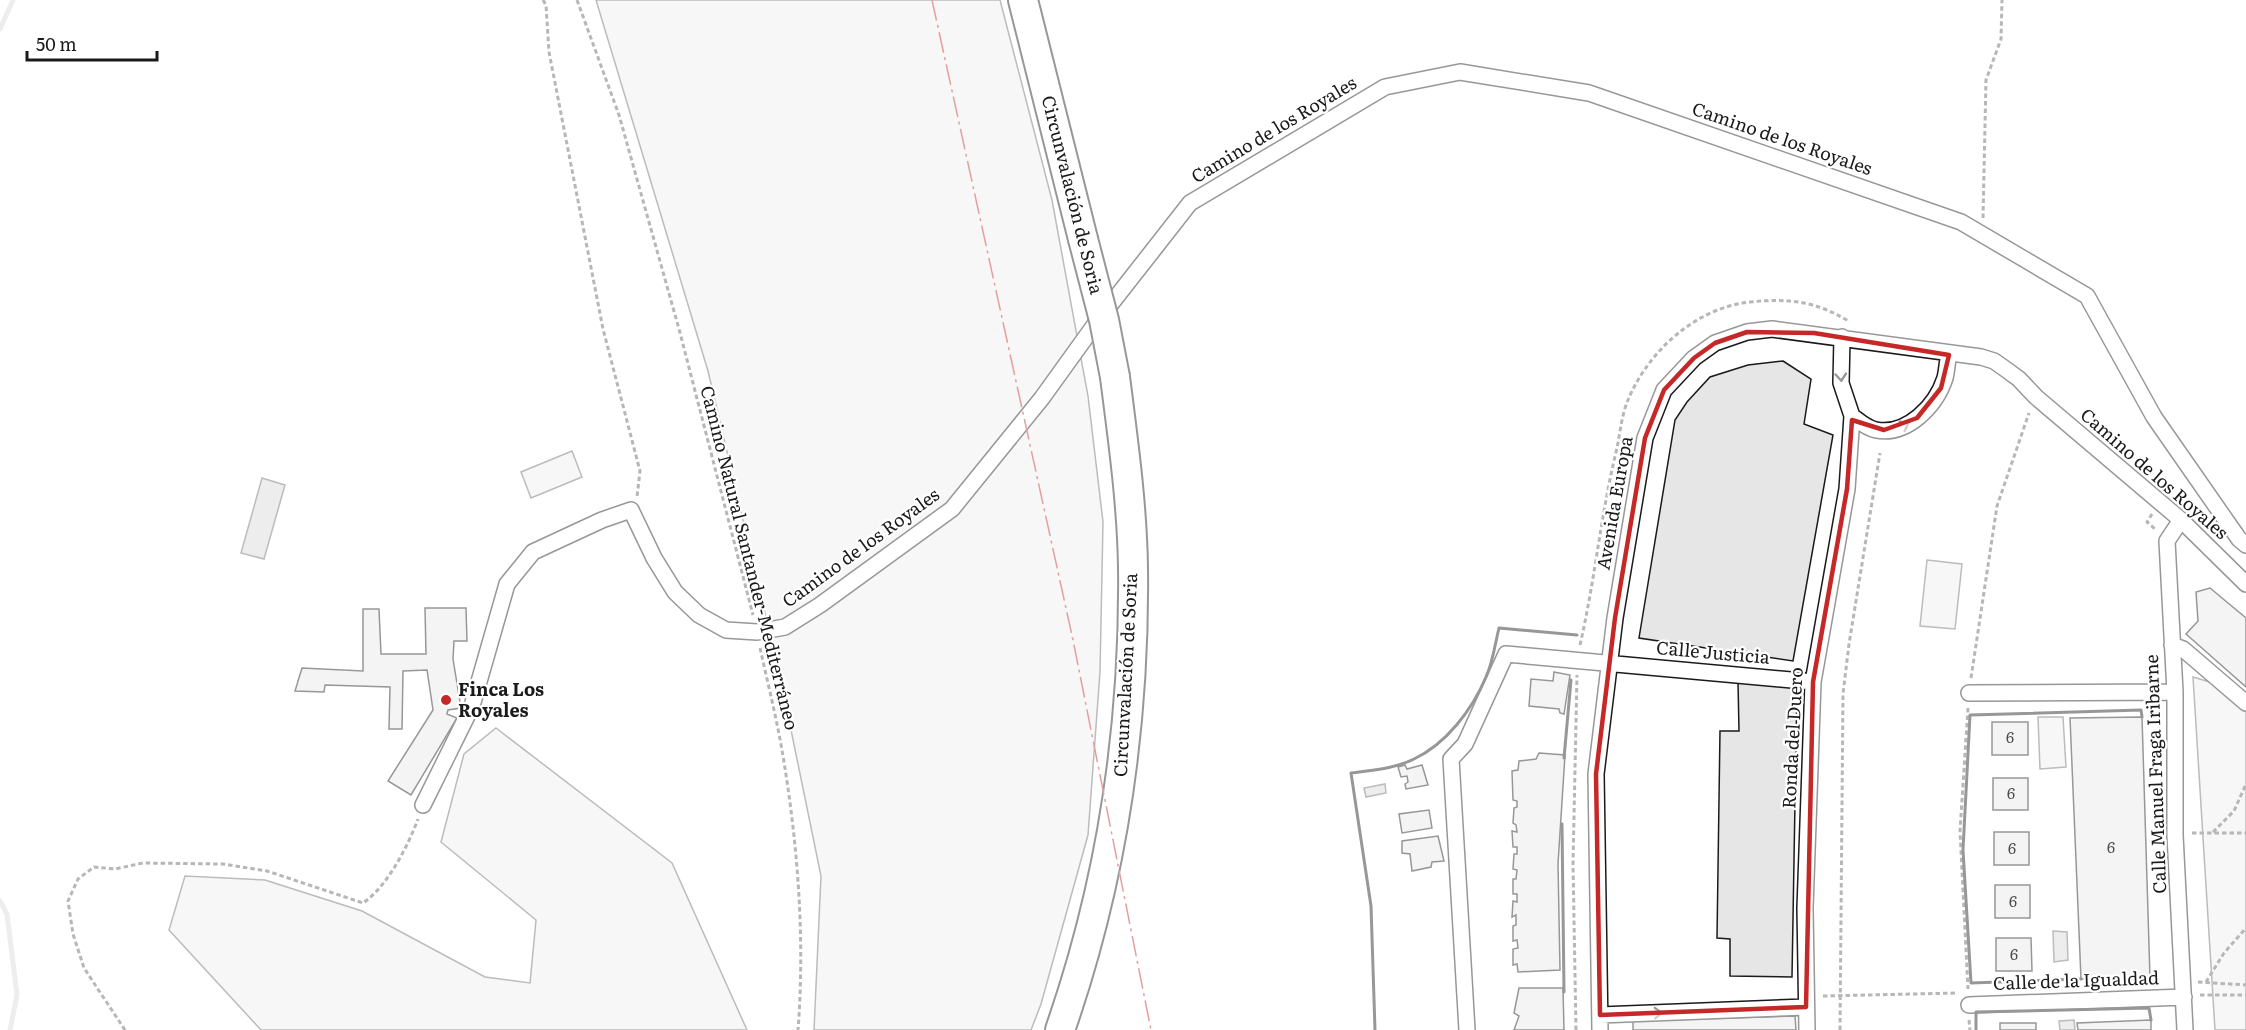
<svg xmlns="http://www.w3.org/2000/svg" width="2246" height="1030" font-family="Literata,serif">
  <rect width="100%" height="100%" fill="#fff"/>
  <path fill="#ededed" stroke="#6a6a6a" stroke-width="1.5" d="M596,0H1000L1052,200L1088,396L1103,522L1100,672L1088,835L1041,1004L1031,1030H814L821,876L782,686L708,371Z
    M572,451L582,477L531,498L521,472Z
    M1927,560L1962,564L1955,629L1920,626Z
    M2193,677L2213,683L2246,712V1030H2215Z
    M2038,717H2063L2066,767L2040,769Z
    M496,728L672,863L747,1030H261L169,930L185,876L265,880L362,911L485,977L530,983L536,920L441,842L464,754Z"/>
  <path fill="#d7d7d7" stroke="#6a6a6a" stroke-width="1.5" d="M262,478L285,485L264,559L241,553Z
    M1385,784L1386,793L1366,797L1364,788Z
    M2053,931L2067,932L2068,960L2054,962Z
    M2074,1020L2075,1030H2060L2059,1021Z"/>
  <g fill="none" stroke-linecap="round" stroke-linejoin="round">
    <path stroke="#d7d7d7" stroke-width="5" d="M0,29L13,0
      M0,901L7,914L17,995L10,1030"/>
  </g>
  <path fill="#e6e6e6" stroke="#1a1a1a" stroke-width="1.5" d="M1783,361L1811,379L1804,424L1833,435L1793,661L1639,638L1675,420L1687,402L1710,377L1748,365Z
    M2210,588L2246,618V687L2186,634L2198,621L2196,592Z
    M425,608H466L467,641H454L453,659L461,708L448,710L447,714L457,718L411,795L388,781L433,710L427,670L403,671L402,729H389L390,687L325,685L324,692L295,691L302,668L363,671V609H379L381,654H426Z
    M1554,672L1570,675L1564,714L1560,713L1559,709L1529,706L1531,679L1553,681Z
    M1738,682L1797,686L1792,977L1730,976V939L1717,938L1720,731H1739Z
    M2142,717L2150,978L2081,979L2070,718Z
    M1992,722H2028V755H1992Z
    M1539,753L1565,755L1558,864L1560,970L1518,972L1517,964L1513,965V949L1518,948L1517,940L1513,941V926L1516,925V915L1512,917L1513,901L1517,902V894H1513V879H1516L1517,870L1513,869L1514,854H1517V847H1513L1512,831L1517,832L1516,825L1513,823L1514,808L1517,807V801L1513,800L1512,771L1518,770L1519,761L1536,759Z
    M1405,765L1407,769L1422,765L1428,785L1406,789L1405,784L1408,782L1407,776L1401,777L1398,767Z
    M1993,778H2028V810H1993Z
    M1429,810L1432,828L1402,833L1399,814Z
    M1994,832H2029V865H1994Z
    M1438,836L1444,861L1432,862L1431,867L1412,871L1410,854L1402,853V841Z
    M1995,885H2030V918H1995Z
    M1996,938H2031L2032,971H1996Z
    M1519,988H1563L1564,1030H1514L1519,1016L1514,1013Z
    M1795,1016L1796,1030H1633V1021Z
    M2151,1020V1030H2078L2077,1023Z
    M2000,1023H2036V1030H2000Z"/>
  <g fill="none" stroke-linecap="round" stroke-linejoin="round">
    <defs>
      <path id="street" d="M1852,416C1859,421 1866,428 1876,430C1907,436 1936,406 1945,378C1947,370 1947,362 1949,355
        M2181,520L2167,541L2175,692V835L2185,1030
        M2172,645L2183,649L2246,703
        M1969,693L2175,692
        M423,805L472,706L507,584L533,552L602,520L631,510L654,558L675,592L699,615L726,630L757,632L785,627L820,605L952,509L1042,398L1096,323L1190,203L1385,87L1460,72L1589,93L1961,222L2087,296L2154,417L2239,539L2246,545
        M1969,1005L2184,997
        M1600,1015L1806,1007
        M1467,1030L1451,759L1465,744L1506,654L1813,682
        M1600,1030L1596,774L1615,618L1645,438L1664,390L1694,358L1715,343L1747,332L1772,329L1981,357L1994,361L2004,368L2019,379L2036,397L2181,520L2246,584
        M1807,1030L1805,908L1813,682L1847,489L1852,416L1841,383L1842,337"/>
      <path id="highway" d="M1023,0L1083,239
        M1060,1030C1112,881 1135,724 1133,567C1132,503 1123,440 1115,377"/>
    </defs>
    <use href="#street" stroke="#1a1a1a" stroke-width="18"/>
    <use href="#highway" stroke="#1a1a1a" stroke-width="32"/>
    <path stroke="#5f5f5f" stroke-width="3" stroke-dasharray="4.5 3" stroke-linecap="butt" d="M543,0L546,5L549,52L603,329L640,471L637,497
      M577,0L619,115L679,329L753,615
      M1983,218L1986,80L2001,39L2002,0
      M2152,514L2147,522L2155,529
      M1580,645C1595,580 1601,513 1617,448C1620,433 1622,414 1628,400C1649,350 1696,308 1750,302C1789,298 1816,301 1850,322
      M760,648C768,684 777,720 783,756C798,846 805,939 798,1030
      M1971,678L1997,506L2029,413
      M1968,708L1960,831L1968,989
      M2213,832L2234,811L2246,784
      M2192,833H2246
      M2198,982L2246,985
      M2206,982L2224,953L2246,928
      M2200,995H2246
      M1823,996L1957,993
      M1969,1020L1970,1030
      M125,1030L84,968L73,934L68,901L78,879L94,867L115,869L143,863L223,864L267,871L363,903C387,887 408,846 418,819
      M1576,1030L1573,864L1577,675
      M1840,1030L1843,694L1849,644L1880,453"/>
    <use href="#street" stroke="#fff" stroke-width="15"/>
    <use href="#highway" stroke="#fff" stroke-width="28"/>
    <defs>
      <path id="highway-bridge" d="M1083,239L1104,320L1115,377"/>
    </defs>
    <use href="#highway-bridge" stroke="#1a1a1a" stroke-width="32" stroke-linecap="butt"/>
    <use href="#highway-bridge" stroke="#fff" stroke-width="28"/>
    <path stroke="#1a1a1a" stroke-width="3" d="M1564,758L1571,680
      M1562,824L1564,992
      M2081,979L1971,983L1963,850L1970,715L2141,710L2142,717
      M1375,1030L1371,906L1351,773C1372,770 1394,769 1414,759C1446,744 1472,710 1486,677C1493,662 1495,644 1499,628L1577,635
      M1976,1030V1012L2149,1008L2151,1020"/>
    <path stroke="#c62828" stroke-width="1.5" stroke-dasharray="21 4.5 3 4.5" stroke-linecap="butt" d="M932,0L1073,640L1151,1030"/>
  </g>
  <defs><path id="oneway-chevron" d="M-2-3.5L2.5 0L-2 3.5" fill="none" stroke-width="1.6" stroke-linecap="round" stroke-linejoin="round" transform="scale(1.5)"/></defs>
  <g stroke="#989898">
    <use href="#oneway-chevron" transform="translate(1841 377) rotate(85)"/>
    <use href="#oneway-chevron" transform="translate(1905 425) rotate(-27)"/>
    <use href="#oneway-chevron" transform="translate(1658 1013) rotate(-2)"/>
  </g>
  <path d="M0 0H2246V1030H0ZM1747,332L1814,333L1949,355L1941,388L1917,418L1884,430L1852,420L1847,489L1813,682L1806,1007L1600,1015L1596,774L1615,618L1645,438L1664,390L1694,358L1715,343Z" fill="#fff" fill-opacity=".55" fill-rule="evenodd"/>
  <path fill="none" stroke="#c62828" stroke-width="4.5" stroke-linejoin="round" d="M1747,332L1814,333L1949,355L1941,388L1917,418L1884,430L1852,420L1847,489L1813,682L1806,1007L1600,1015L1596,774L1615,618L1645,438L1664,390L1694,358L1715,343Z"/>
  <circle fill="#c62828" stroke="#fff" stroke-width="2" cx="446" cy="700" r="6"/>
  <g text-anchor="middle" stroke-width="4.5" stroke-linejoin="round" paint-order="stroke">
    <g font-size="15" fill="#4d4d4d">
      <text x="2010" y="743">6</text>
      <text x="2011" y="799">6</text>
      <text x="2111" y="853">6</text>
      <text x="2012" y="854">6</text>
      <text x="2013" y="907">6</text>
      <text x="2014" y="960">6</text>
    </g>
    <g font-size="18" fill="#1a1a1a" stroke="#fff">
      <text transform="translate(1274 130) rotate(-31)" y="6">Camino de los Royales</text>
      <text transform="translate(1782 139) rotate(19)" y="6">Camino de los Royales</text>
      <text transform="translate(1072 195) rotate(76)" y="6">Circunvalación de Soria</text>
      <text transform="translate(2154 474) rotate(41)" y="6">Camino de los Royales</text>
      <text transform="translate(1615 503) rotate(-80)" y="6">Avenida Europa</text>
      <text transform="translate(861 548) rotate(-36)" y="6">Camino de los Royales</text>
      <text transform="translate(749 558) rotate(76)" y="6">Camino Natural Santander-Mediterráneo</text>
      <text transform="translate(1713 653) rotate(5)" y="6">Calle Justicia</text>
      <text transform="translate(1126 675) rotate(-87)" y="6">Circunvalación de Soria</text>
      <text transform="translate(1793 738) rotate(-87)" y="6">Ronda del Duero</text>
      <text transform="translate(2156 774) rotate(-92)" y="6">Calle Manuel Fraga Iribarne</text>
      <text transform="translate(2076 981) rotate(-2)" y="6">Calle de la Igualdad</text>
    </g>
    <g font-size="18" font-weight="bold" fill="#1a1a1a" stroke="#fff" text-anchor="start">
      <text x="458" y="696">Finca Los<tspan x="458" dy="21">Royales</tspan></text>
    </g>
  </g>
  <path d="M27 51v9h130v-9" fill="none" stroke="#1a1a1a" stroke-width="3"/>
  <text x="36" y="51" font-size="18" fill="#1a1a1a" stroke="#ffffff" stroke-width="4.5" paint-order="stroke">50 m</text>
</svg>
